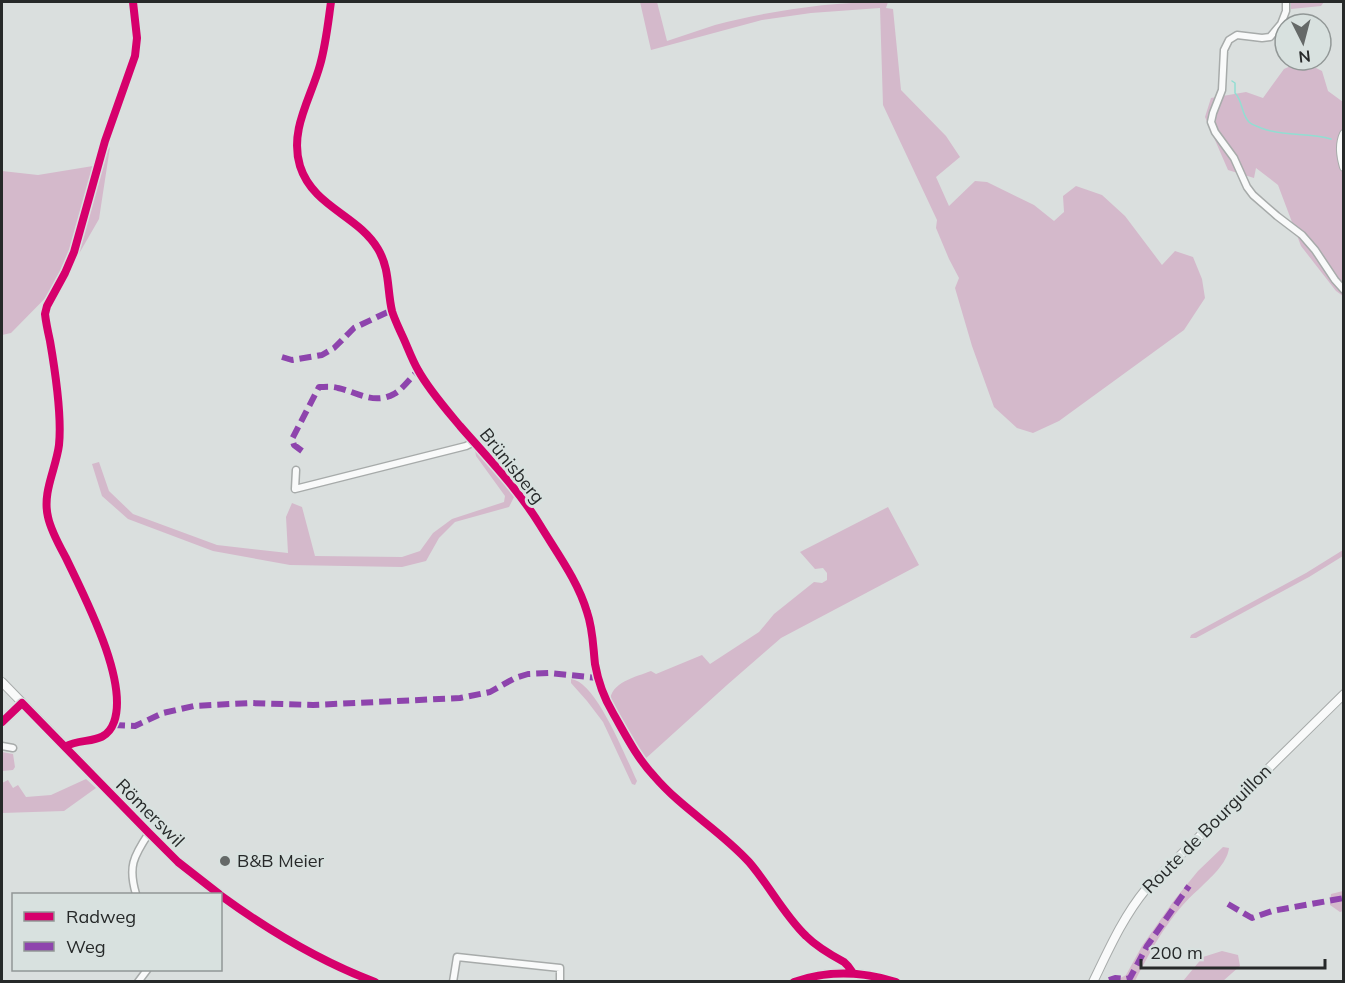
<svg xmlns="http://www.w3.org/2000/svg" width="1345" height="983" font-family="Mulish,sans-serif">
  <rect width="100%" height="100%" fill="#dadfde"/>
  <path fill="#d4b9cb" d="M640,2H657L667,41C683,36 699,30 715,25C768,11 834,1 888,2L886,8L893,9L901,90L946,136L960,157L936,177L949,206L975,181L987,182L1034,205L1054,221L1064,212L1063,196L1076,186L1102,195L1125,216L1162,265L1175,251L1193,257L1202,279L1205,298L1184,330L1059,421L1033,433L1017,428L994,407L972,346L955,288L959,278L949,259L936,228L937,220L883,105L880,8L811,13L762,20L651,50Z
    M1291,2H1324L1321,6L1291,9Z
    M1302,61L1322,71L1328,91L1343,102V296L1336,291L1301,246L1278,185L1256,168L1254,178L1228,170L1205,117L1211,98L1246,92L1263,98L1284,69Z
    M110,147L99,219L65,278L11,333L2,335V171L38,175L93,166Z
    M475,450L496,473L514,497L509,507L455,522L439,538L426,561L402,567L290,565L213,551L128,519L102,496L92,464L99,462L109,491L133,514L217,545L288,553L286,517L292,503L302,507L315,556L402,557L420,551L433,533L452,519L504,502L505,496L476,456Z
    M888,507L919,565L781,638L727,685L644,760L610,702C610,682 636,677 651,671L656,674L702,655L710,664L759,632L774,614L814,582L822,583L827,580V573L823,568L815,569L800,552Z
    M1343,550V556L1309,577L1196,638H1190L1191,635L1306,573Z
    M571,679C596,681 626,758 637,781L635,785L632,784L603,722L587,701L571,683Z
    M2,752L13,754L15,767L13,770L2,771Z
    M86,779L96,788L64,811L2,813V783L8,780L13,788L18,785L26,797L51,795Z
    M1223,847L1229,848C1227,864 1210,878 1199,889C1170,914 1152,948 1135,981H1115L1126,975L1142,946L1175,899L1198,871Z
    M1343,891V911L1340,912L1330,905L1331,894Z
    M1222,951L1238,955L1240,966L1223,981H1183L1203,957Z"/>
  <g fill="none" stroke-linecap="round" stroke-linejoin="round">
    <path stroke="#92ded2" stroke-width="1.5" d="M1232,81L1235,83V93C1243,101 1241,114 1249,122C1252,125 1257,126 1261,128C1284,137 1308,132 1331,139"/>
    <defs>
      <path id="minor" d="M331,2C328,23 326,44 320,65C311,98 289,130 300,166C313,207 358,215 378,249C390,269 387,290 392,311C394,318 398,326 401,333C407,345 411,358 418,370C429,390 445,408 460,426C488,458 518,489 540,525C557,553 578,581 587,612C593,629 593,646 595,664C598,681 604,698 613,713C625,734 637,758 654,776C682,809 720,830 749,862C769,885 784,915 806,936C817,947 831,955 844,962L848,966L853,973
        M1286,2V11L1281,24L1270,37L1262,38L1237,35L1229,40L1224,50L1222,90L1213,113L1211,122L1215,132L1234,158L1247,187L1253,195L1277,216L1302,235L1315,250L1335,280L1344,290
        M296,470L295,489L466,446L474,442
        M2,746L13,748
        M65,747C82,736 105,747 114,722C129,681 84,596 66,558C59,545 51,531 48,517C42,492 56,469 59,445C62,416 55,370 50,341C48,332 46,323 45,314L47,306L65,273L74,252L105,141L135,56L137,38L133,2
        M136,894C128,867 133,857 149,833
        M138,982L147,970
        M453,982L457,957L560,968V982"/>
      <path id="major" d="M1344,134C1339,145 1341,156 1344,167
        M2,682L149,833L178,862L219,894
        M2,722L22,703
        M220,895C268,930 319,961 375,982
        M794,982C828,970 861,971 896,982
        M1093,982C1109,949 1123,917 1146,889L1344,694"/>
    </defs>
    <use href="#minor" stroke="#a7abaa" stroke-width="9"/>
    <use href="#major" stroke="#a7abaa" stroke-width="10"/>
    <use href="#minor" stroke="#f9fafa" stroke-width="6"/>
    <use href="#major" stroke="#f9fafa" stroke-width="8"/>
    <path stroke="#8e44ad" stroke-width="6" stroke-dasharray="12 6" stroke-linecap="butt" d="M282,357L292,360L322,355L334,348L354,328L392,310
      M302,451L294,445L292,439L319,387C325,387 332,386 338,388C357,392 373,405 394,394C403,389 410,378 418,371
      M113,725L135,726L163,713L194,706L250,703L313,705L460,698L490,692L515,678L528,674L549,673L598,678
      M1228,904L1252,918L1272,911L1344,898
      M1109,980L1115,978L1126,979L1130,978L1147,946L1189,886"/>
    <defs>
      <path id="cycleway" d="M331,2C328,23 326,44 320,65C311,98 289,130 300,166C313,207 358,215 378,249C390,269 387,290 392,311C394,318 398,326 401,333C407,345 411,358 418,370C429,390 445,408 460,426C488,458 518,489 540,525C557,553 578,581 587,612C593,629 593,646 595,664C598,681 604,698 613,713C625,734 637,758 654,776C682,809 720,830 749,862C769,885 784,915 806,936C817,947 831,955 844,962L848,966L853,973
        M2,722L22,703L149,833L178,862L219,894
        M65,747C82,736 105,747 114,722C129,681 84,596 66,558C59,545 51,531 48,517C42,492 56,469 59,445C62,416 55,370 50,341C48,332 46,323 45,314L47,306L65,273L74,252L105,141L135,56L137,38L133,2
        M220,895C268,930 319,961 375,982
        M794,982C828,970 861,971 896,982"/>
    </defs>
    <use href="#cycleway" stroke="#d8e1df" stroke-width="11"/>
    <use href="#cycleway" stroke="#d6006c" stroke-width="8"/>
  </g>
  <circle fill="#656968" stroke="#d8e1df" stroke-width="2" cx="225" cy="861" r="6"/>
  <g text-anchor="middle" stroke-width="6" stroke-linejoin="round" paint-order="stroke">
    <g font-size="18" fill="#262929" stroke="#d8e1df">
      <text transform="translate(512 466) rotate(51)" y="6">Brünisberg</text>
      <text transform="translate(150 813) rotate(45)" y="6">Römerswil</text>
      <text transform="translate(1207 829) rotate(-45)" y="6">Route de Bourguillon</text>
    </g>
    <g font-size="18" fill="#262929" stroke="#d8e1df" text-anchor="start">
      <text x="237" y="867">B&amp;B Meier</text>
    </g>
  </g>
  <rect width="1345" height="983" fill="none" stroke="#262929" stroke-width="6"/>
  <rect x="12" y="893" width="210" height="78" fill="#d8e1df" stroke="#919796" stroke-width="1.5"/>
  <rect x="24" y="912" width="30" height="9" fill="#d6006c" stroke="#919796" stroke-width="1.5"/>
  <text x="66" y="923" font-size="18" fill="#262929">Radweg</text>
  <rect x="24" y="942" width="30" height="9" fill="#8e44ad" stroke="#919796" stroke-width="1.5"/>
  <text x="66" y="953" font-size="18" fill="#262929">Weg</text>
  <g transform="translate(1303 42) rotate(174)"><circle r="28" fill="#d8e1df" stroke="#919796" stroke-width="1.5"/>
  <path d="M0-4.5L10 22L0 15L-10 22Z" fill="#656968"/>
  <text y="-9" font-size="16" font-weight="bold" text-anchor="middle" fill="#262929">N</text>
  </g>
  <path d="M1141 959v9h184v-9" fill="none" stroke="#262929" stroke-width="3"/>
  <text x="1150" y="959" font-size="18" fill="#262929" stroke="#d8e1df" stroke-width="4.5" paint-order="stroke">200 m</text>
</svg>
